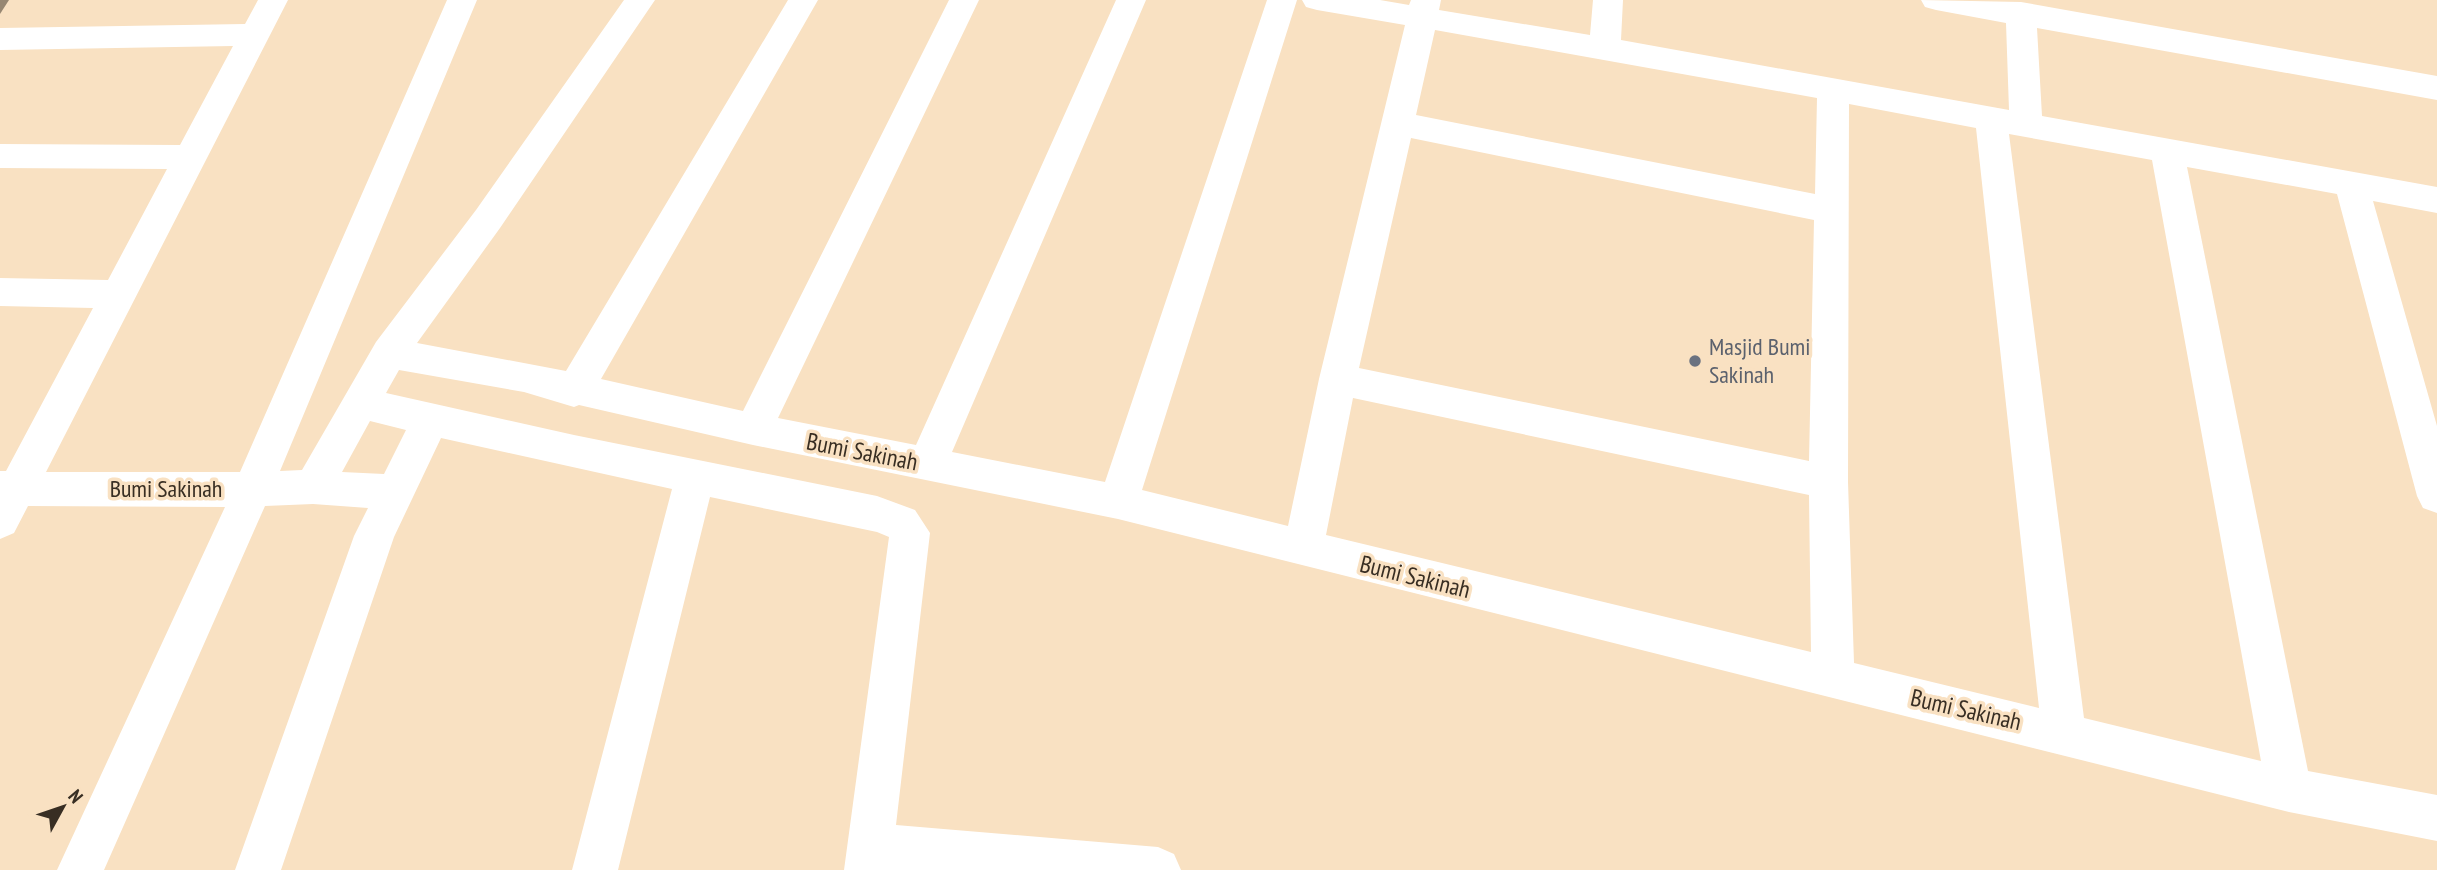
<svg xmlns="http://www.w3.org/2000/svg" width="2437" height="870" font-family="'PT Sans Narrow',sans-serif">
  <rect width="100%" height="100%" fill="#f9e1c2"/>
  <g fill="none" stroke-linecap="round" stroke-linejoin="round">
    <path fill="#fff" fill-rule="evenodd" d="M258,0H288L46,472H240L447,0H477L280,471L302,470L376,342L476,210L624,0H655L500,228L417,343L566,371L788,0H818L601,379L743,411L949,0H979L778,418L916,445L1116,0H1146L952,452L1105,482L1267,0H1297L1142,490L1288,526L1319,379L1405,25L1317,10L1306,7L1302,0H1380L1409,5L1411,0H1441L1439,10L1590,35L1593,0H1623L1621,40L2009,110L2006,23L1936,10L1925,7L1921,0L2021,2L2437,76V100L2037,28L2042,116L2437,187V213L2373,201L2437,426V513L2423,508L2417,496L2337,194L2187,167L2308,771L2437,795V841L2289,812L1118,519L753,445L579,405L574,407L524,392L399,370L386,393L574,435L877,496L915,510L930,533L896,825L1158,847L1174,854L1181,870H844L889,537L877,532L710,497L618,870H572L672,489L441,438L394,537L281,870H235L354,536L368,508L313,504L265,506L104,870H57L225,507L28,506L14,533L0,539V471H6L93,308L0,306V278L108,280L167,169L0,168V144L180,145L233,46L0,50V28L245,24ZM1435,30L1817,98L1815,194L1416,115ZM1849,104L1976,128L2039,708L1854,663L1848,482ZM2009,134L2152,160L2261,761L2084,718ZM1411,138L1814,220L1809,461L1359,368ZM1353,398L1809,495L1811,652L1326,535ZM370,421L406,430L384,474L342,472Z"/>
  </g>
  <path fill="#978772" d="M0,0H9L0,14Z"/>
  <circle fill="#6b7280" stroke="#f9e1c2" stroke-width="2.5" cx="1695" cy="361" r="7"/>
  <g text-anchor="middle" stroke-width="7" stroke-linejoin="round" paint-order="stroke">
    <g font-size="24" fill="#5b616d" stroke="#f9e1c2" text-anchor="start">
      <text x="1709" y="355">Masjid Bumi<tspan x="1709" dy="28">Sakinah</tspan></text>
    </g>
    <g font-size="24" fill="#382e23" stroke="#f9e1c2">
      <text transform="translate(862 452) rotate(11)" y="8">Bumi Sakinah</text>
      <text x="166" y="497">Bumi Sakinah</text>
      <text transform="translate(1415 577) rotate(14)" y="8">Bumi Sakinah</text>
      <text transform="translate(1966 710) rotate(13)" y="8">Bumi Sakinah</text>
    </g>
  </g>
  <g transform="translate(63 807) rotate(50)" stroke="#f9e1c2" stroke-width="5" paint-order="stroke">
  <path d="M0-5L12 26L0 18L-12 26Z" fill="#382e23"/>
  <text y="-10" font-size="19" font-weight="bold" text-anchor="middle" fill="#382e23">N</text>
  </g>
</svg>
